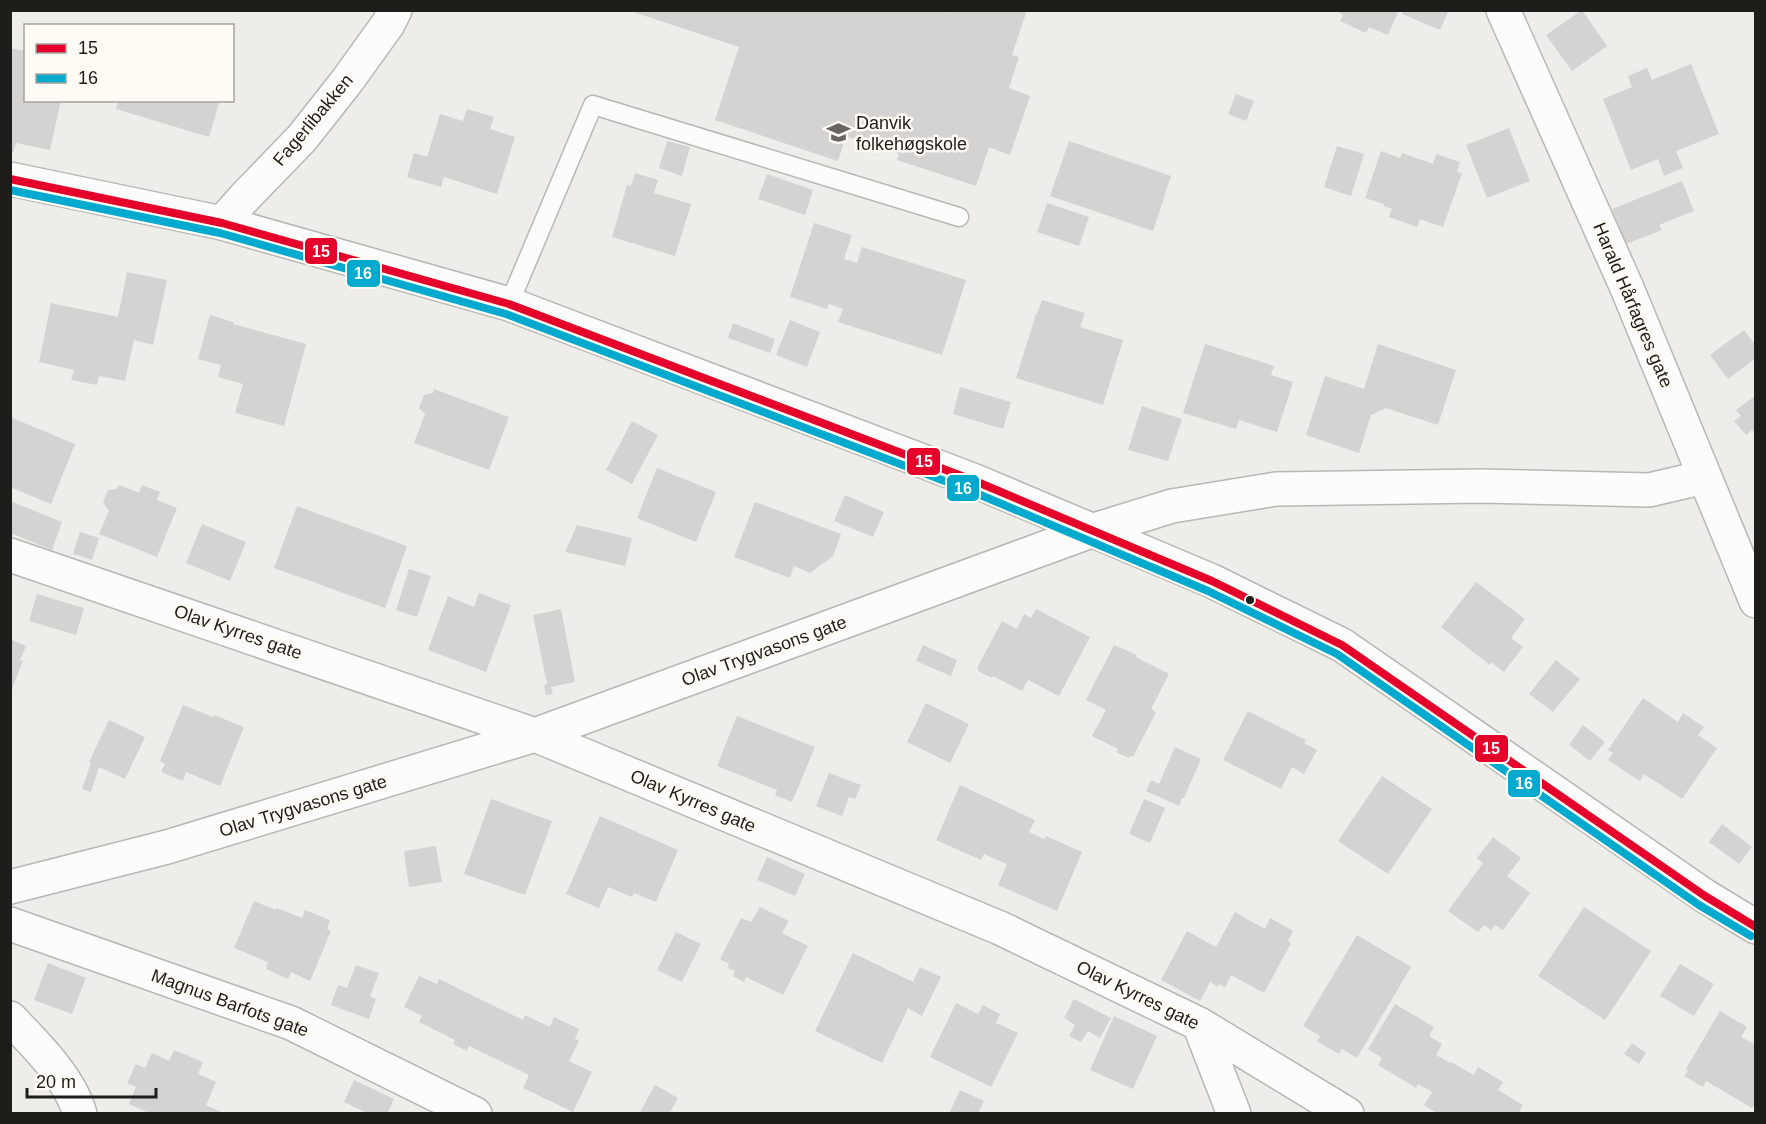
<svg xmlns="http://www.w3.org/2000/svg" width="1766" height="1124" font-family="Arial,sans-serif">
  <rect width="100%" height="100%" fill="#efede9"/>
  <path fill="#d5d3d1" d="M636,10H940L946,13L947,10H1027L1012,55L1019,57L1009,88L1030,96L1010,155L989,147L976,186L897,160L899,154L846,136L838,161L715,120L739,47L636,13Z
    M1339,10H1399L1388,35L1369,27L1366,33L1340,21L1343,15L1338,12Z
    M1404,10H1449L1440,30L1402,14Z
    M1582,10L1607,46L1572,71L1546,35Z
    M10,48L26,51V100H61L50,150L16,143L13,153L10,152Z
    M1691,64L1719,134L1676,151L1683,168L1664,176L1658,159L1631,170L1603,99L1632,87L1628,76L1647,68L1652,80Z
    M1236,94L1254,101L1246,121L1228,114Z
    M118,100H220L209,137L116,109Z
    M467,109L494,117L490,129L515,137L497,194L444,177L441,187L407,177L414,153L427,157L440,114L463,121Z
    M1509,128L1530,181L1487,198L1466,145Z
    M667,141L690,147L682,176L659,168Z
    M1069,141L1171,176L1153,231L1050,196Z
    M1337,146L1364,154L1351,196L1324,187Z
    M1381,151L1400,158L1402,153L1433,164L1436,154L1460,162L1457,172L1462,173L1443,227L1420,219L1417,227L1389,217L1392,209L1384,206V204L1365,198Z
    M635,173L658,180L654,193L691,204L675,256L612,237L627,185L631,186Z
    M767,174L813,190L805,215L758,199Z
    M1682,181L1694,211L1659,225L1662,230L1626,244L1612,209Z
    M1047,203L1089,217L1079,246L1037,232Z
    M814,223L852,235L844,259L857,263L862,247L966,280L942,355L838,322L843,309L829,304L827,309L790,297Z
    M127,272L167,280L153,345L134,340L125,381L99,376L97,385L71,380L74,370L39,362L51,303L118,317Z
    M1042,300L1085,313L1080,327L1123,340L1103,405L1016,378L1036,314H1037Z
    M210,315L233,322V324L306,344L284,426L235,413L243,384L218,377L221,365L198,359Z
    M790,320L820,332L807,367L776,355Z
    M733,323L775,339L770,353L728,338Z
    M1744,330L1756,346V358L1728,379L1710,355Z
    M1205,344L1274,366L1271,375L1293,382L1277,432L1239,420L1236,429L1183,413Z
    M1378,344L1456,370L1438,425L1386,408L1371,415L1359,453L1306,435L1325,376L1364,389Z
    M960,387L1011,402L1003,429L953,414Z
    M434,389L509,417L489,470L414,443L425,414L419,408L424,395L433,393Z
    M1756,395V434L1752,430L1746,435L1734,421L1741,416L1736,410Z
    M1142,406L1182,419L1168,461L1128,450Z
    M10,417L75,444L51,504L10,487Z
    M632,421L658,435L632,484L606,470Z
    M657,468L716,492L696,542L637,518Z
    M119,485L139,493L142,485L160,492L157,500L177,508L157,557L99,534L109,511L103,502L108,490L117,489Z
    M845,495L884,512L873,537L834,521Z
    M10,501L62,522L52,550L10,533Z
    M755,502L841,534L833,556L810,573L794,566L790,578L734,557Z
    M297,506L407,546L385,608L274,568Z
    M202,524L246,542L230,581L186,563Z
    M577,525L632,538L625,566L565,552Z
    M80,532L99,538L92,560L73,554Z
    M409,569L431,576L417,617L396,610Z
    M1476,582L1525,619L1511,638L1523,647L1504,672L1491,662L1490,665L1441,627Z
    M479,593L511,605L486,672L428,650L448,596L474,607Z
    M37,594L84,608L76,635L29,621Z
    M561,609L575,682L551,687L553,694L546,695L544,685L547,684L533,615Z
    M1036,609L1090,637L1059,696L1028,680L1022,691L993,676L992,678L978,671L979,669L977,668L1002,621L1017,629L1024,614L1031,618Z
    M10,639L26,646L20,660L23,661L11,691Z
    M923,645L957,660L951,676L916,661Z
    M1114,645L1137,655L1136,657L1169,674L1151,709L1156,712L1133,757L1130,756L1129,758L1116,752L1118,749L1092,736L1106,710L1086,700Z
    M1556,660L1580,679L1553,712L1529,694Z
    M1643,698L1678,722L1683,713L1704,727L1698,735L1717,748L1682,799L1644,774L1640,781L1608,760L1613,753L1608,750Z
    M926,703L969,724L950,763L907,742Z
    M183,705L213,717L214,715L244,727L220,786L186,772L183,781L161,772L165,764L160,761Z
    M1248,711L1306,740L1304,743L1317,750L1304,774L1292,767L1281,789L1223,760Z
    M737,716L815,747L792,802L775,795L777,790L717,766Z
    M109,720L145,737L125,779L99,767L91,792L82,789L91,763L89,762Z
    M1583,725L1605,742L1590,761L1569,745Z
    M1175,747L1201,759L1184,798H1182L1179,806L1146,791L1151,780L1159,784Z
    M829,773L861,785L855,799L849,797L842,816L816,806Z
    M1382,776L1432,809L1388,874L1338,841Z
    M960,785L1035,820L1029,832L1044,839L1046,836L1082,852L1057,911L998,885L1007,864L984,854L981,860L936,840Z
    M491,799L552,821L525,895L464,874Z
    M1144,799L1165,808L1150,843L1129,834Z
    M600,816L678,850L656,902L634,893L632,897L608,887L599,908L566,894Z
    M1722,824L1752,847L1739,864L1709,842Z
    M1493,837L1521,858L1507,876L1530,893L1503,930L1495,925L1491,930L1484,925L1478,932L1448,911L1483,863L1477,858Z
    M436,846L442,882L409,887L404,851Z
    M767,857L805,874L795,896L757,880Z
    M254,901L276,910L277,908L302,918L305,910L330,920L327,929L331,931L310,981L291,972L288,979L266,969L268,962L234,948Z
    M760,907L789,921L782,933L808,946L783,995L746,977L744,982L733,976L735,971L728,968L729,964L720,959L741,918L751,922Z
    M1584,907L1651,951L1605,1020L1538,976Z
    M1235,912L1265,929L1270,918L1293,931L1288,941L1291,943L1264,993L1231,975L1225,988L1219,984L1218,987L1210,982L1200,1001L1161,980L1187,931L1216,947Z
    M676,932L701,944L682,982L657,970Z
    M1357,935L1411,967L1357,1058L1342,1049L1339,1054L1317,1041L1320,1036L1303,1026Z
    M853,953L913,982L920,967L941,977L922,1016L908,1008L882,1063L815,1031Z
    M48,963L86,978L72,1014L34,1000Z
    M1680,964L1714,984L1694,1016L1660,996Z
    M356,965L379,973L370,996L376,999L369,1019L331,1005L338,985L347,988Z
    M419,976L437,984L439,979L523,1020L525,1015L550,1027L554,1017L579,1029L575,1039L579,1041L569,1061L592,1072L573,1112L523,1088L529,1075L469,1046L467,1051L453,1044L455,1040L419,1022L422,1016L404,1007Z
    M1074,999L1111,1018L1100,1038L1088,1031L1081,1042L1069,1036L1075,1025L1064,1018Z
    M956,1003L978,1014L983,1005L1000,1014L996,1023L1018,1033L991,1087L930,1057Z
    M1395,1004L1434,1027L1429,1036L1442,1044L1436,1055L1450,1063L1451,1062L1474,1075L1478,1067L1503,1082L1498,1090L1523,1105L1518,1114H1438L1424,1105L1432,1092L1418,1084L1416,1088L1378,1065L1382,1058L1368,1049Z
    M1720,1011L1747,1027L1741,1037L1756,1045V1102L1752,1108L1706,1081L1703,1087L1684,1076L1688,1071L1686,1069Z
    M1114,1016L1157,1036L1133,1089L1090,1070Z
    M1632,1043L1646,1053L1639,1064L1624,1054Z
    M174,1050L203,1062L198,1074L216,1082L206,1105L226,1114H151L129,1104L136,1087L127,1083L136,1064L145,1068L152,1053L169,1061Z
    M354,1080L394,1099L387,1114H369L344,1102Z
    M655,1085L678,1098L669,1114H639Z
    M960,1090L984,1101L978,1114H949Z"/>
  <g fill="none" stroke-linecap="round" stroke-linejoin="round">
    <defs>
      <path id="lane" d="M509,304L593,105L959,217"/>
      <path id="street" d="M1503,10L1627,288L1756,601
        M222,223L243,199L302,138L347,81L388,24L395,10
        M10,555L535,735L1000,928L1199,1024L1347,1114
        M10,887L167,847L535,735L1091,531L1172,506L1276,489L1481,486L1649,490L1705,477
        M10,924L291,1023L475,1114
        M10,1018C35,1044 70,1078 80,1114
        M1199,1024L1234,1114"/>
      <path id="secondary" d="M10,179L222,223L509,304L975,481L1212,581L1342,645L1705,896L1756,927"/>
    </defs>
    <use href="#lane" stroke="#b7b7b4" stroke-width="21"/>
    <use href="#street" stroke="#b7b7b4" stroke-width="36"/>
    <use href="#secondary" stroke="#b7b7b4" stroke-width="36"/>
    <use href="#lane" stroke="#fdfcfc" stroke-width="18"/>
    <use href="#street" stroke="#fdfcfc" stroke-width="33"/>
    <use href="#secondary" stroke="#fdfcfc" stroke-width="33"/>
    <defs>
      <path id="bus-1" d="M10,179L222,223L509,304L975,481L1212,581L1342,645L1705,896L1756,927"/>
      <path id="bus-2" d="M10,190L220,233L506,314L971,491L1208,591L1337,654L1699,905L1751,936"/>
    </defs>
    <use href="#bus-1" stroke="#fefcf5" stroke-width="12"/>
    <use href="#bus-2" stroke="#fefcf5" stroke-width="12"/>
    <use href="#bus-1" stroke="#e4002b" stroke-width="8"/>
    <use href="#bus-2" stroke="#00a9ce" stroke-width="8"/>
  </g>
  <defs>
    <symbol id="school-bare" viewBox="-9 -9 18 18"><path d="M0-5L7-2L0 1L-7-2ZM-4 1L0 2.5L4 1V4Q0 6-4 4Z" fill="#676662" stroke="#fefcf5" stroke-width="2.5" paint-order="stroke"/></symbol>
  </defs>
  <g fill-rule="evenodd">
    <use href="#school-bare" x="822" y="116" width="33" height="33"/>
  </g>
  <circle fill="#1e1d1a" stroke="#fefcf5" stroke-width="2" cx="1250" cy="600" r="5"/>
  <g text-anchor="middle" stroke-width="5" stroke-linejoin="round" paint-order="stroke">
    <g font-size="18" fill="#1e1d1a" stroke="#fefcf5">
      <text transform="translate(313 120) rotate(-50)" y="6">Fagerlibakken</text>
      <text transform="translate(1633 305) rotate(67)" y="6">Harald Hårfagres gate</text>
      <text transform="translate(238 632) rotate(19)" y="6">Olav Kyrres gate</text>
      <text transform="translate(764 651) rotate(-20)" y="6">Olav Trygvasons gate</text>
      <text transform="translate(693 801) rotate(23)" y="6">Olav Kyrres gate</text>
      <text transform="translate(303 806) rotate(-17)" y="6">Olav Trygvasons gate</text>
      <text transform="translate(1138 995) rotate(26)" y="6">Olav Kyrres gate</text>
      <text transform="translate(230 1003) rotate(20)" y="6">Magnus Barfots gate</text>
    </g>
    <g font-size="18" fill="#1e1d1a" stroke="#fefcf5" text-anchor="start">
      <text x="856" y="129">Danvik<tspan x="856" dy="21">folkehøgskole</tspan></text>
    </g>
  </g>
  <g stroke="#fefcf5" stroke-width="2">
    <rect x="304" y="237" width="34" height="28" rx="6" fill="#e4002b"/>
    <rect x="346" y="259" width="35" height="29" rx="6" fill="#00a9ce"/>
    <rect x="906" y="447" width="35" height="29" rx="6" fill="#e4002b"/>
    <rect x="946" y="474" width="34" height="28" rx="6" fill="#00a9ce"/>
    <rect x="1474" y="734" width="35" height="29" rx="6" fill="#e4002b"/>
    <rect x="1507" y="769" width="34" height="29" rx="6" fill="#00a9ce"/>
  </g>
  <g font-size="16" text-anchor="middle" font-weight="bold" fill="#fff">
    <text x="321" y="257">15</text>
    <text x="363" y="279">16</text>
    <text x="924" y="467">15</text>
    <text x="963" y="494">16</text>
    <text x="1491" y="754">15</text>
    <text x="1524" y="789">16</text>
  </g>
  <rect width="1766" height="1124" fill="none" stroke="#1e1d1a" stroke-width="24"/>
  <rect x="24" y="24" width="210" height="78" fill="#fefcf5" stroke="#a4a39d" stroke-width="1.5"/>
  <rect x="36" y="44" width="30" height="9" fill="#e4002b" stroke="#a4a39d" stroke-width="1.5"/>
  <text x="78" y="54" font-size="18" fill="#1e1d1a">15</text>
  <rect x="36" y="74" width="30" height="9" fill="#00a9ce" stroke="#a4a39d" stroke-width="1.5"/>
  <text x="78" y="84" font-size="18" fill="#1e1d1a">16</text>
  <path d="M27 1088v9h129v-9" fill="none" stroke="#1e1d1a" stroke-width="3"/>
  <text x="36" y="1088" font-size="18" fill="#1e1d1a" stroke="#fefcf5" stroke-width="4.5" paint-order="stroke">20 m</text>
</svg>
